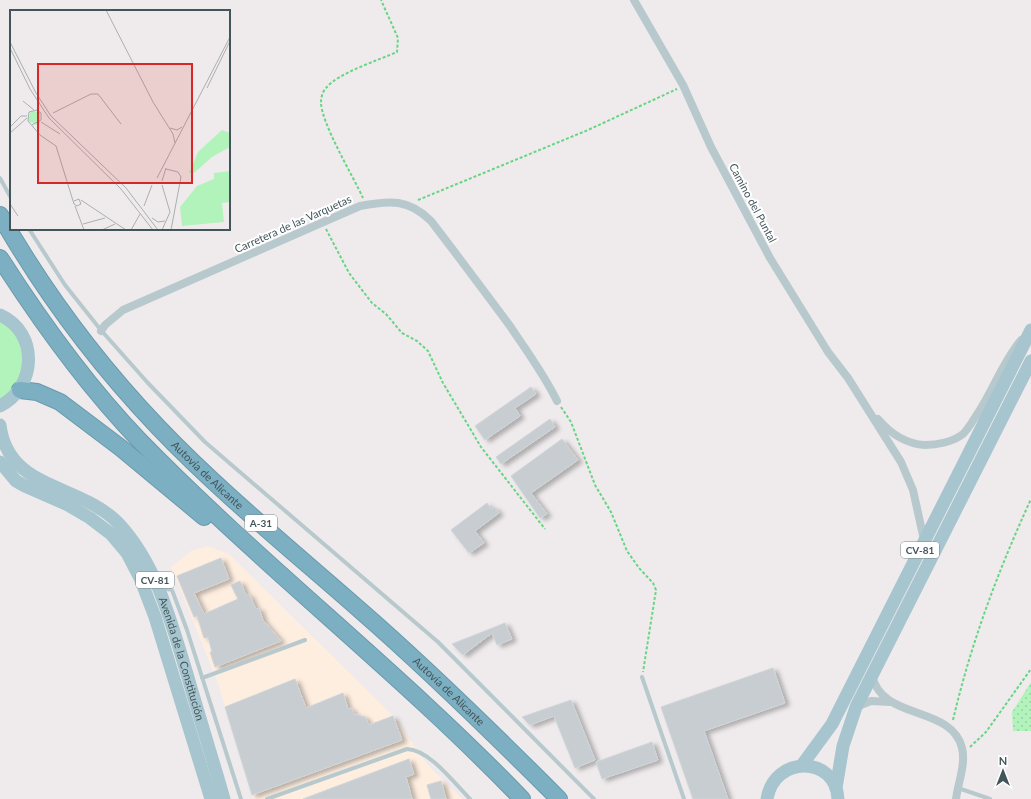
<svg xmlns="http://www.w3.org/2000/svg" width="1031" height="799" font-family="Lato,sans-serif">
  <defs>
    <pattern id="grass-dots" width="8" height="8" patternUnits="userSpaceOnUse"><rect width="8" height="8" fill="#b2f3bc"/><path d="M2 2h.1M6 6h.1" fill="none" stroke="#9ad2a4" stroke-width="1.8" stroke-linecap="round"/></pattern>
    <filter id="shadow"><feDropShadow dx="4.5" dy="2.5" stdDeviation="2" flood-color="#0004"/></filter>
  </defs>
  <rect width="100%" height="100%" fill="#efebec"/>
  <path fill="#feeee0" d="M208,546L229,554L393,716L427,764L462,799H253L218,683L171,567L191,551Z"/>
  <path fill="url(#grass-dots)" d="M1031,682V731H1013L1012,712Z"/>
  <path fill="#b2f3bc" d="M0,315L14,325L29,368L0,406Z"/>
  <path fill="#c7cdd1" stroke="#ced4d8" filter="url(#shadow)" d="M531,387L536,394L515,408L520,416L485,440L475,426Z
    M550,419L555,427L501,464L496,457Z
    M562,439L578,460L531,493L547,514L540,518L511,476Z
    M487,503L491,509L494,507L499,513L475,531L484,543L469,553L451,530Z
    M221,558L229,579L194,593L204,614L238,599L231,585L240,581L246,595L249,594L256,609L259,608L263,620L281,641L215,667L210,652H212L208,637L204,638L197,616L194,617L177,576Z
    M505,623L512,639L497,645L492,633L463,655L452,644Z
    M773,668L785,703L704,731L728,799H693L661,707Z
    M295,679L306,708L343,693L348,709L351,708L354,714L365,717L369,725L393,716L402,740L252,795L225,707Z
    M571,700L595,760L575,768L554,716L530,725L522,717Z
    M652,742L658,760L602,779L596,762Z
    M409,759L414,774L406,777L412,799H303Z
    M441,781L446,799H431L427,785Z"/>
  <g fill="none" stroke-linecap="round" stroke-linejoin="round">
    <defs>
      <g id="motorway">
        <path id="s2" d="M0,215C44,292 97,363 158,427C221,493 293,551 361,611C430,671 495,735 559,799"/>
        <path d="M0,258C41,322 87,386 140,441C262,566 401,673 522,799"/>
        <path d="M20,390L37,392L60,402L121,448L204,517"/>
      </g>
    </defs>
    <use href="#motorway" stroke="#689aad" stroke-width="18"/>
    <path stroke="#67d584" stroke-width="2" stroke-dasharray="3 2" stroke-linecap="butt" d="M363,198C353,176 321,123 321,102C321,97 323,91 326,88C338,73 379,60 397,52L398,38L381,0
      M418,200L588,130L677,89
      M326,229L349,273L372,303L386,314L402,333L417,341L428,351L443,383L481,447L545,529
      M561,407L571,422L595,485L611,512L627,551L639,568L653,583L656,590L643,672
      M953,720C971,643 998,571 1031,499
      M970,747L986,732L1031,669"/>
    <path stroke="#b8c9cd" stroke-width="4" d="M0,178L11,198
      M29,229L65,285L100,329L147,382L205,442L438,642L594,799
      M162,588L172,590L187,630L241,799
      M642,677L684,799
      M202,678L305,640
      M958,788L990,799
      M267,799L407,749C430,750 454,783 470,799"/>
    <path stroke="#b8c9cd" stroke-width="8" d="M634,0L683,85L711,147L770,258L828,352L848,378L901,462L913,490L924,540
      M101,331L105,325L123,310L360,206C390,200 409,199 431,221C458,256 484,291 510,326C526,350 544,374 557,401
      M878,419C890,433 906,444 925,445C937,445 953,442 963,434C967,430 971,424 974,419C992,394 1001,364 1021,340
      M872,675C881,721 952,705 962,748C966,764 958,783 956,799
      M856,707L871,701L890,702"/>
    <g stroke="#a7c5cf" stroke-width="13">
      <path d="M0,315C40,333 36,388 0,406"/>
      <path id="s1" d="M0,425C8,491 81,483 119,524C157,565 171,622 187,674C199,716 212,757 224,799"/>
      <path d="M0,462L16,481L25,486L66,504L90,518L111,534L127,553L140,578L155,617L211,799"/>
      <path d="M802,765L832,724L1031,330"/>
      <path d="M836,788L843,746L856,707L1031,361"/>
      <path d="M767,799C774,755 836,755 838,799"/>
    </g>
    <use href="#motorway" stroke="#7cafc1" stroke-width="16"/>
  </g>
  <g text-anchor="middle" stroke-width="4" stroke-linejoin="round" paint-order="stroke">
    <g fill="#fff" stroke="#7b888c" stroke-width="1">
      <rect x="245" y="515" width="32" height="16" rx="3"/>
      <rect x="901" y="542" width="38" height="16" rx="3"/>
      <rect x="136" y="572" width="38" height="16" rx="3"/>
    </g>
    <g font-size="10" font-weight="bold" fill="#42555b">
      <text x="261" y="527">A-31</text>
      <text x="920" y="554">CV-81</text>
      <text x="155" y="584">CV-81</text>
    </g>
    <g font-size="11" fill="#42555b" stroke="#fff">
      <text transform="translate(753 203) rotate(62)" y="4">Camino del Puntal</text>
      <text transform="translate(293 224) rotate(-24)" y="4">Carretera de las Varquetas</text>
      <text dy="4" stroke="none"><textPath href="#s2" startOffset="334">Autovía de Alicante</textPath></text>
      <text dy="4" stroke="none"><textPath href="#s1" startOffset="312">Avenida de la Constitución</textPath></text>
      <text dy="4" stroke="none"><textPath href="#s2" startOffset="658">Autovía de Alicante</textPath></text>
    </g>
  </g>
  <g transform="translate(10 10)">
    <rect width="220" height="220" fill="#efebec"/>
    <path d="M212,120L220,123V137L202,147L184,163H179L188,142Z" fill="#b2f3bc"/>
    <path d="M220,161V192L212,193L214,212L172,216L170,197L187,176L204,169V163Z" fill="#b2f3bc"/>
    <path d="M21,101L30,102V113L27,115L18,111Z" fill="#b2f3bc"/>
    <path fill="none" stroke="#aaafb2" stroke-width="1" d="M96,0L143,92L163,124L165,133M0,32L26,83L41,106L116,178L148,220M1,40L20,79L39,108L111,179L143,220M197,78L220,31M13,91L24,100M43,103L81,84H88L111,114M31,112L50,124M22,115L31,110V103L27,100L19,102L18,111L30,125L46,136L64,194L67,196L71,194L69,189L64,191M0,117L11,106H17M160,118L167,120L172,117M0,123L17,108M156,159L168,162L171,167L161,220M147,168L220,27M152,171L156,158M71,190L116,220M0,194L8,206M65,196L74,220M134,196L142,175M142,208L148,212L155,211M73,214L95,208M92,220L105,214M121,220L130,204M152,220L160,202L152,175"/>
    <path fill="#d62828" fill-opacity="0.15" stroke="#d62828" stroke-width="2" d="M28,54H182V173H28Z"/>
    <rect width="220" height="220" fill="none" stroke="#42555b" stroke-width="2"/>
  </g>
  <g transform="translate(1003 771)" stroke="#ffffff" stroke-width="3" paint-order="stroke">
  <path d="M0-3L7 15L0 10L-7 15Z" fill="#42555b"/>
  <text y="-6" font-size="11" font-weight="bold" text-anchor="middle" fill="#42555b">N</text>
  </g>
</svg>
